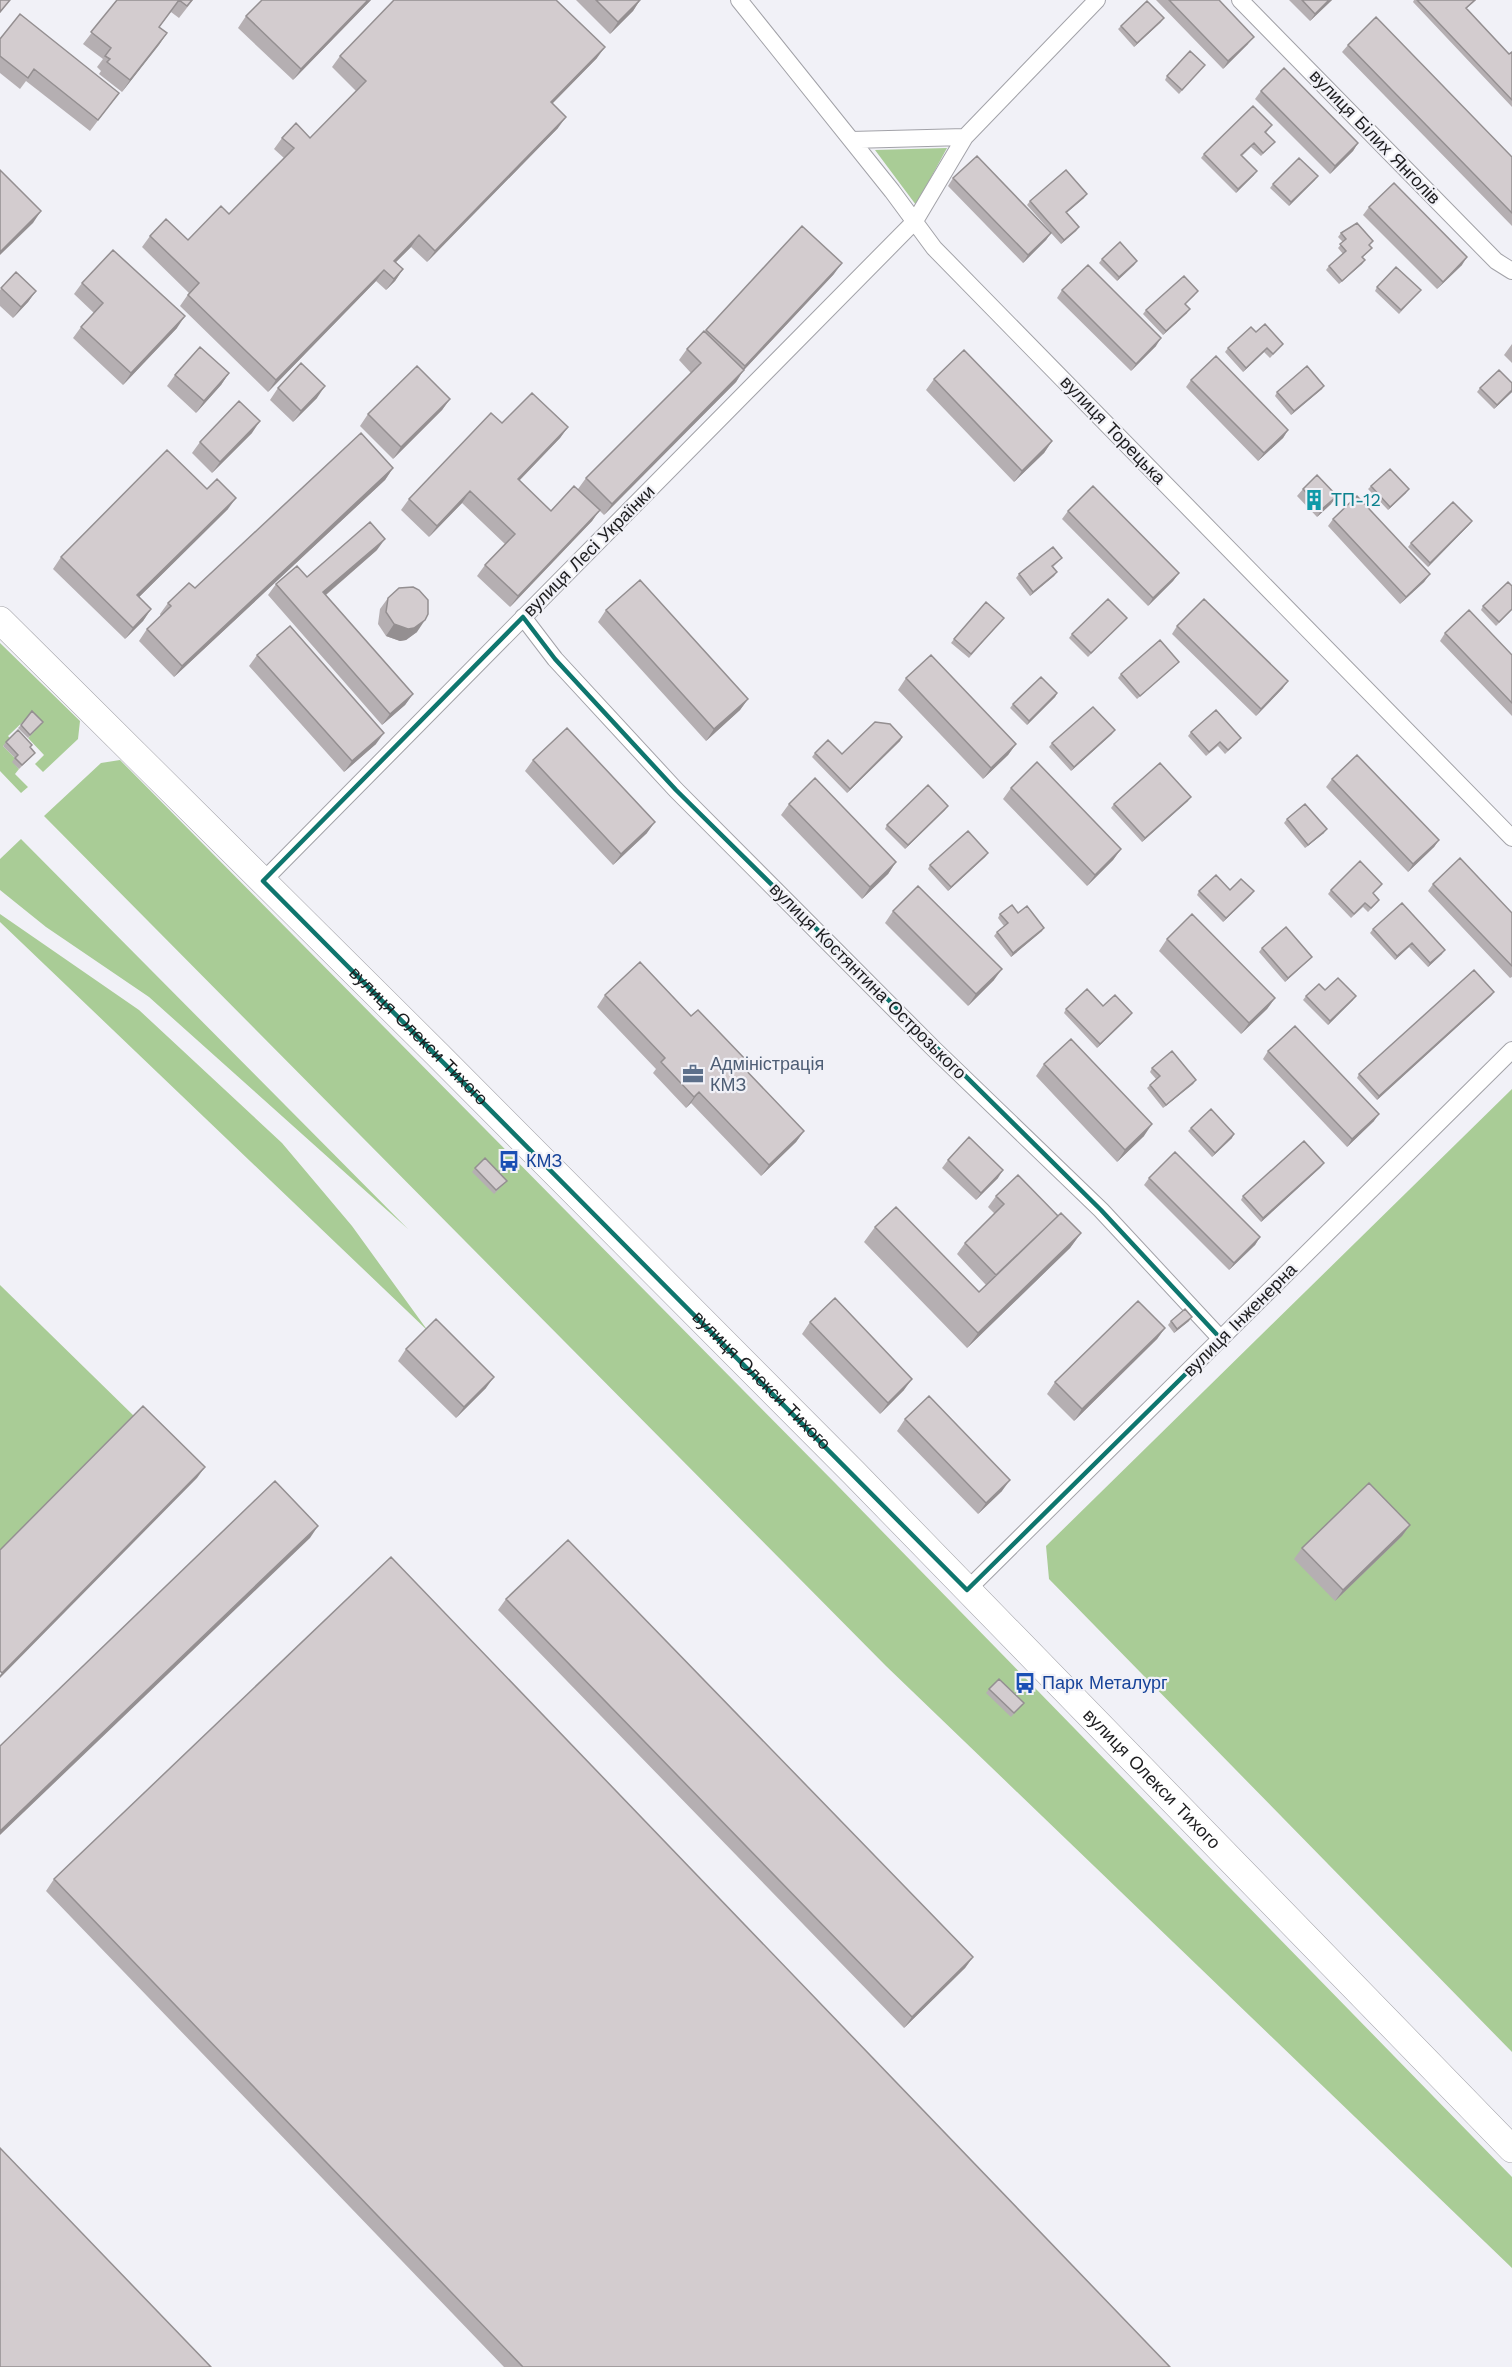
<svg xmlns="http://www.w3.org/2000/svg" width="1512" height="2367" font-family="'Work Sans',sans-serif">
  <rect width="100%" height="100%" fill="#f1f1f7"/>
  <path fill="#a9cc96" d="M947,148L916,205L875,150Z
    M0,643L80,721L78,739L43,772L35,764L44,755L28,738L40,725L30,715L8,736L11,739L3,746L16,759L13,762L19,769L15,774L28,787L21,793L0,771Z
    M120,760L836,1484L1512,2177V2268L886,1666L44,816L101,763Z
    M21,839L408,1229L149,997L46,927L0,890V859Z
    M0,914L139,1010L282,1143L352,1226L428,1331L0,922Z
    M1512,1089V2052L1049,1579L1046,1546Z
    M0,1285L135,1417L0,1553Z"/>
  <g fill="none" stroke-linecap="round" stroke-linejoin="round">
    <defs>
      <path id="street" d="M739,0L892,191L934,248L1512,838
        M1240,0L1496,261L1512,271
        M851,140L965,137
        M523,617L555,659L676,790L934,1049L1101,1210L1221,1339
        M263,881L915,221L965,137L1097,0
        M967,1590L1512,1050"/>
      <g id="primary">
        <path id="s1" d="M0,620L437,1054L854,1473L1512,2149"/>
      </g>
    </defs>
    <use href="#street" stroke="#a2a2a8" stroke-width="18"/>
    <use href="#primary" stroke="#a2a2a8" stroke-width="28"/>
    <use href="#street" stroke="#fff" stroke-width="16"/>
    <use href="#primary" stroke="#fff" stroke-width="27"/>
  </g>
  <path fill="#b5afb2" d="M117,0H193L179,18L171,12L159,27L167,33L122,92L99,74L101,71L97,67L103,59L83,44Z
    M262,0H371L293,80L238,28L246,16Z
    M576,0H640L633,11L610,34Z
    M1156,0H1219L1248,44L1223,69Z
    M1289,0H1332L1310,21Z
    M1414,0H1476L1466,9L1509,54L1512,52V107L1413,2Z
    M1161,22L1134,47L1118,29L1121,26Z
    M0,39L119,93L90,131L26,81L20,89L0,73Z
    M1348,45L1512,157V226L1342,52Z
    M340,56L597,58L552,104L558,128L427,262L411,247L396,262L403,269L395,281L386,290L376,281L268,392L180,306L189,293L142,247L150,236L188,240L229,214L284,158L274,149L282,138H310L356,91L332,67Z
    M1202,68L1179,94L1165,80L1167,76Z
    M1261,91L1358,143L1353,151L1330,174L1255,99Z
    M1269,129L1266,133L1275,142L1261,156L1251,147L1242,156L1254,175L1236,193L1201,158L1204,154Z
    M953,178L1051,232L1027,205L1030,201L1084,198L1066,213L1079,227L1076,231L1061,244L1051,233L1046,240L1023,263L948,186Z
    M1315,180L1289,206L1270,188L1273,184Z
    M1369,207L1462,265L1437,289L1363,215Z
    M1341,233L1370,246L1372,248L1362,258L1365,260L1362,264L1339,284L1326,270L1329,266L1343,254L1338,248L1343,242L1338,237Z
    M1102,259L1137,261L1134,265L1117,281L1099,263Z
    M16,272L36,291L28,302L13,318L0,306V290Z
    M834,274L743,371L736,382L604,515L599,510L592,521L510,607L477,576L485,565L505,544L462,503L429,537L401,510L409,499L502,423L568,427L560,438L519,481L551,511L578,489L586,478L691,373L679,360L687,349L706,330Z
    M82,283L177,328L123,385L73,338L81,327L94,313L74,294Z
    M1377,287L1421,290L1399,314L1375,291Z
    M1062,290L1156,346L1131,371L1057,298Z
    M1195,295L1185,304L1187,313L1163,335L1143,314L1146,310Z
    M1256,332L1283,344L1270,358L1264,352L1243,372L1225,352L1228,348Z
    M1512,344V363L1504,355Z
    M229,373L221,385L196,413L167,386L175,375Z
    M934,379L1052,441L1044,453L1014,482L926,390Z
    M1191,380L1288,430L1283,438L1258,461L1186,387Z
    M1512,383V392L1494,409L1477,392L1480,388Z
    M278,388L317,398L293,422L270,400Z
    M1322,389L1291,415L1275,396L1277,392Z
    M450,399L442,410L393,459L360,426L368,414Z
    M252,433L212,473L192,453L200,442Z
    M393,468L385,480L174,677L139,641L147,629L161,616L160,614L168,603L195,588Z
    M1371,486L1406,493L1388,510L1368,489Z
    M207,489L228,509L139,597L151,609L143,621L125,639L53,569L61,557Z
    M1303,489L1331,504L1317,517L1297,496Z
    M1068,511L1179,573L1173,581L1148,606L1062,519Z
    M1333,519L1430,574L1424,582L1400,604L1328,526Z
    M1472,521L1469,525L1428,567L1408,547L1411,543Z
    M377,550L326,595L413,694L405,705L382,725L268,595L276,584L307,577Z
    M1059,561L1053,567L1057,572L1054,576L1030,596L1016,578L1019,574Z
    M1512,586V610L1496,626L1481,610L1483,606Z
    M388,598L417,632L406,640L400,641L386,636L378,624L380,609Z
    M606,610L748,699L740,710L706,741L598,622Z
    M1127,618L1088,657L1069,638L1072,634Z
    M1001,621L969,658L951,643L954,639Z
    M1177,626L1283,688L1256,716L1172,634Z
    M1445,633L1512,655V716L1440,641Z
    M257,655L376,744L344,772L249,666Z
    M1179,662L1176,665L1137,699L1118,678L1121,674Z
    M906,678L1016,744L1008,755L983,779L898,690Z
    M1057,693L1055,697L1027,725L1010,708L1013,704Z
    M43,722L28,738L18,728L21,725Z
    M1191,732L1238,742L1225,754L1218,746L1206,756L1188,736Z
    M1112,734L1071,771L1049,747L1052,743Z
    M902,737L900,741L847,793L812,757L815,753L842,754Z
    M6,742L32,745L30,747L35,753L19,769L12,762L15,758L3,746Z
    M533,760L647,833L613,865L525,771Z
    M1332,779L1439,840L1434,847L1408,872L1326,787Z
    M1011,788L1121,849L1113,860L1087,886L1003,799Z
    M1188,801L1142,842L1111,808L1114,804Z
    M789,804L896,862L888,874L862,899L781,815Z
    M945,810L905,849L885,829L887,825Z
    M1287,819L1324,833L1305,848L1284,823Z
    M988,853L985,857L948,891L928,869L930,865Z
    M1433,884L1512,913V977L1510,978L1428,891Z
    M1380,887L1373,893L1379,900L1377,903L1368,912L1363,907L1351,918L1328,894L1331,890Z
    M1230,890L1251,895L1223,922L1197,895L1199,891Z
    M893,911L994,980L968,1006L885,923Z
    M1018,913L1042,931L1011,957L994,936L997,932L1004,926L998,918L1000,914Z
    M1373,929L1442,954L1428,967L1409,947L1395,960L1370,933Z
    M1167,939L1275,998L1267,1009L1241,1034L1159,951Z
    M1262,948L1312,957L1309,960L1285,982L1259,952Z
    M1494,992L1491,996L1377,1100L1357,1078L1359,1074Z
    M605,995L691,1016L745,1059L741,1065L804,1131L796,1142L761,1176L691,1103L686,1108L653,1073L656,1069L597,1007Z
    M1306,996L1353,1000L1328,1025L1303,1000Z
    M1103,1006L1129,1017L1097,1048L1064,1013L1066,1009Z
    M1268,1051L1374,1121L1347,1147L1263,1059Z
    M1044,1064L1144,1136L1117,1162L1036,1076Z
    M1152,1068L1196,1080L1193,1084L1163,1108L1147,1088L1156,1079L1150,1072Z
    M1191,1128L1232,1138L1212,1157L1188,1131Z
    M948,1160L998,1178L976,1200L942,1168Z
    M1321,1167L1261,1222L1241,1200L1243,1196Z
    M475,1168L507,1181L494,1194L472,1172Z
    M1149,1178L1260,1237L1255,1245L1229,1270L1144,1185Z
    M996,1196L1058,1216L1081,1233L1070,1248L967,1348L864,1242L875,1227L979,1292L986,1285L957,1254L965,1243L995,1214L988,1207Z
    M1171,1321H1189L1174,1333L1168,1325Z
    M810,1322L904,1390L880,1414L802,1334Z
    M1165,1328L1157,1339L1074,1421L1047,1394L1055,1382Z
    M406,1349L486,1388L456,1418L398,1361Z
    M905,1419L1002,1491L978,1514L897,1431Z
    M1410,1525L1402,1536L1335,1601L1294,1559L1302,1548Z
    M506,1599L973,1957L965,1968L904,2028L498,1610Z
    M989,1689L1024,1703L1011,1717L986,1693Z
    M54,1879L1170,2367H504L46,1891Z"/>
  <path fill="#948f91" d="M368,0H371L293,80L301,69Z
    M640,0L633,11L610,34L618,22Z
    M1329,0H1332L1310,21L1315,14Z
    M1164,18L1161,22L1134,47L1137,43Z
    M167,33L159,45L122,92L130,80Z
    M1254,37L1248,44L1223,69L1228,61Z
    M605,47L597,58L543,113L551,102Z
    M566,117L558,128L427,262L435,251Z
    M1358,143L1353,151L1330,174L1335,166Z
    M1257,171L1254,175L1236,193L1238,189Z
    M1318,176L1315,180L1289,206L1291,202Z
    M1087,194L1084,198L1063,216L1066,212Z
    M41,211L33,223L0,255V252Z
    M1079,227L1076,231L1061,244L1064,240Z
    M1051,233L1046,240L1023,263L1028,255Z
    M419,235L411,247L386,272L394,261Z
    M1467,257L1462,265L1437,289L1443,282Z
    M1365,260L1362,264L1339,284L1342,281Z
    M1137,261L1134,265L1117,281L1119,277Z
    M842,263L834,274L743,371L736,382L604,515L612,504L738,376L745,366Z
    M403,269L395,281L386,290L394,279Z
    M384,270L376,281L268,392L276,380Z
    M36,291L28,302L13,318L21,307Z
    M1190,309L1187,313L1163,335L1166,331Z
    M185,316L177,328L123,385L131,373Z
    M1161,338L1156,346L1131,371L1136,364Z
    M1267,348L1264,352L1243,372L1246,368Z
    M229,373L221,385L196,413L204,401Z
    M325,386L317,398L293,422L301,411Z
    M1324,386L1322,389L1291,415L1294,411Z
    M1512,390V392L1494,409L1497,405Z
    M450,399L442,410L393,459L401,447Z
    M260,421L252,433L212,473L220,462Z
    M568,427L560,438L510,490L518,479Z
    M1288,430L1283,438L1258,461L1264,453Z
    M1052,441L1044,453L1014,482L1022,471Z
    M393,468L385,480L174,677L182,666Z
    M1409,489L1406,493L1388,510L1390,507Z
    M470,491L462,503L429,537L437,526Z
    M1337,496L1331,504L1317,517L1322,509Z
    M236,498L228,509L129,607L137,595Z
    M600,510L592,521L510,607L518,596Z
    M1472,521L1469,525L1428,567L1430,563Z
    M385,539L377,550L315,604L323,592Z
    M1057,572L1054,576L1030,596L1033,592Z
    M1179,573L1173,581L1148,606L1153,598Z
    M1430,574L1424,582L1400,604L1406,597Z
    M151,609L143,621L125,639L133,628Z
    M425,620L417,632L406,640L400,641L386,636L394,624Z
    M1288,681L1283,688L1256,716L1261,709Z
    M1057,693L1055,697L1027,725L1029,721Z
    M413,694L405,705L382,725L390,714Z
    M748,699L740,710L706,741L714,729Z
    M1115,730L1112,734L1071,771L1074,767Z
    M384,733L376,744L344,772L352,761Z
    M902,737L900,741L847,793L850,789Z
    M1016,744L1008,755L983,779L991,768Z
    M1191,797L1188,801L1142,842L1145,838Z
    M948,806L945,810L905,849L908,845Z
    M655,822L647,833L613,865L621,854Z
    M1327,829L1324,833L1305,848L1308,845Z
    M1439,840L1434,847L1408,872L1413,864Z
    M1121,849L1113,860L1087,886L1095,875Z
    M988,853L985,857L948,891L951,887Z
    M896,862L888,874L862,899L870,887Z
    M1254,891L1251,895L1223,922L1226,918Z
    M1044,928L1042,931L1011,957L1013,953Z
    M1412,943L1409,947L1395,960L1397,956Z
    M1445,950L1442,954L1428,967L1430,963Z
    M1312,957L1309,960L1285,982L1288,978Z
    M1002,969L994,980L968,1006L976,994Z
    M1494,992L1491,996L1377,1100L1379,1096Z
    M1356,996L1353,1000L1328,1025L1330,1021Z
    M1275,998L1267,1009L1241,1034L1249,1023Z
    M1132,1013L1129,1017L1097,1048L1100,1044Z
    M1196,1080L1193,1084L1163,1108L1166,1105Z
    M699,1092L691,1103L686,1108L694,1097Z
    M1379,1114L1374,1121L1347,1147L1352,1139Z
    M1152,1124L1144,1136L1117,1162L1125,1150Z
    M804,1131L796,1142L761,1176L769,1165Z
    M1234,1134L1232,1138L1212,1157L1215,1153Z
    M1324,1163L1321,1167L1261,1222L1263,1218Z
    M1003,1170L998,1178L976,1200L981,1193Z
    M1081,1233L1070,1248L967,1348L978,1333Z
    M1260,1237L1255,1245L1229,1270L1234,1263Z
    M1192,1317L1189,1321L1174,1333L1177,1329Z
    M1165,1328L1157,1339L1074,1421L1082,1409Z
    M494,1377L486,1388L456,1418L464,1407Z
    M912,1379L904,1390L880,1414L888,1403Z
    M205,1467L197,1478L0,1678V1675L2,1673Z
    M1010,1480L1002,1491L978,1514L986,1503Z
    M1410,1525L1402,1536L1335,1601L1343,1590Z
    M318,1526L310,1538L0,1835V1831Z
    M973,1957L965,1968L904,2028L912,2017Z"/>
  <path fill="#d3cccf" stroke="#948f91" stroke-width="1.5" d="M0,0H10L0,12Z
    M117,0H192L187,6L179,0L159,27L167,33L130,80L107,62L110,59L105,56L111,48L91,32Z
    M262,0H368L301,69L246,16Z
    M394,0H556L605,47L551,102L566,117L435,251L419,235L394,261L403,269L394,279L384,270L276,380L188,295L199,283L150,236L166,219L188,240L221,206L229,214L294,148L282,138L296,123L310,138L366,81L340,56Z
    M596,0H640L618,22Z
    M1169,0H1219L1254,37L1228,61Z
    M1302,0H1329L1315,14Z
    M1417,0H1475L1466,8L1509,54L1512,52V100Z
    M1147,1L1164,18L1137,43L1121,26Z
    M20,14L119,93L98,120L34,69L28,78L0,56V39Z
    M1376,17L1512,157V213L1348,45Z
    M1190,51L1205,65L1182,90L1167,76Z
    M1284,68L1358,143L1335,166L1261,91Z
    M1253,106L1272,125L1265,132L1275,142L1263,153L1254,143L1241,155L1257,171L1238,189L1204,154Z
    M977,156L1051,233L1028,255L953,178Z
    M1299,158L1318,176L1291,202L1273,184Z
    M0,170L41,211L0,252Z
    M1066,170L1087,194L1066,212L1079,227L1064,240L1030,201Z
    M1394,183L1467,257L1443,282L1369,207Z
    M1357,223L1373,241L1369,245L1372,248L1362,257L1365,260L1342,281L1329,266L1346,251L1340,244L1346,239L1341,233Z
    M802,226L842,263L745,366L706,330Z
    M1120,242L1137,261L1119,277L1102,259Z
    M113,250L185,316L131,373L81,327L103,303L82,283Z
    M1088,265L1161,338L1136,364L1062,290Z
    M1396,267L1421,290L1401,310L1377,287Z
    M16,272L36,291L21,307L1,288Z
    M1184,276L1198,291L1185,304L1190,309L1166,331L1146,310Z
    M1265,324L1283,344L1273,354L1267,348L1246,368L1228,348L1251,327L1256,332Z
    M704,331L744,370L612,504L586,478L701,363L687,349Z
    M200,347L229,373L204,401L175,375Z
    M964,350L1052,441L1022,471L934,379Z
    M1216,356L1288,430L1264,453L1191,380Z
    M301,363L325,386L301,411L278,388Z
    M417,366L450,399L401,447L368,414Z
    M1307,366L1324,386L1294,411L1277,392Z
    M1499,370L1512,383V390L1497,405L1480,388Z
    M532,393L568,427L518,479L551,511L574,486L600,510L518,596L485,565L515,534L470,491L437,526L409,499L491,413L502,423Z
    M239,401L260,421L220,462L200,442Z
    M361,433L393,468L182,666L147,629L171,606L168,603L189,583L195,588Z
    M167,450L207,489L217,479L236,498L137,595L151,609L133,628L61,557Z
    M1390,469L1409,489L1390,507L1371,486Z
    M1317,475L1337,496L1322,509L1303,489Z
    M1093,486L1179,573L1153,598L1068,511Z
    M1357,496L1430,574L1406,597L1333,519Z
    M1453,502L1472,521L1430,563L1411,543Z
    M370,522L385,539L323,592L413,694L390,714L276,584L297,566L307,577Z
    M1053,547L1062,558L1052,566L1057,572L1033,592L1019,574Z
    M640,580L748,699L714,729L606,610Z
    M1508,582L1512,586V609L1499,622L1483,606Z
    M413,587L419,590L428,600V614L425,620L414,628L408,629L394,624L386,612L388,598L399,588Z
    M1108,599L1127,618L1091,653L1072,634Z
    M1204,599L1288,681L1261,709L1177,626Z
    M986,602L1004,618L971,654L954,639Z
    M1469,610L1512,655V703L1445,633Z
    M290,626L384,733L352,761L257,655Z
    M1160,640L1179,662L1140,696L1121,674Z
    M931,655L1016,744L991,768L906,678Z
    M1041,677L1057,693L1029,721L1013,704Z
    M1093,707L1115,730L1074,767L1052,743Z
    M1216,710L1241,738L1228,750L1220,742L1209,752L1191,732Z
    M32,711L43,722L30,735L21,725Z
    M875,722L890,724L902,737L850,789L815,753L828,740L842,754Z
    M567,728L655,822L621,854L533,760Z
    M18,730L32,745L30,747L35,753L22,765L15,758L18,755L6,742Z
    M1357,755L1439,840L1413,864L1332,779Z
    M1037,762L1121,849L1095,875L1011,788Z
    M1160,763L1191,797L1145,838L1114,804Z
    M815,778L896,862L870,887L789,804Z
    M928,785L948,806L908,845L887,825Z
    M1305,804L1327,829L1308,845L1287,819Z
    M968,831L988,853L951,887L930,865Z
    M1460,858L1512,913V966L1433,884Z
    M1360,861L1382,884L1373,893L1379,900L1371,908L1365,903L1354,914L1331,890Z
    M1216,875L1230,890L1241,879L1254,891L1226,918L1199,891Z
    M918,886L1002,969L976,994L893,911Z
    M1402,903L1445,950L1430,963L1412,943L1397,956L1373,929Z
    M1012,905L1018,913L1027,906L1044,928L1013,953L997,932L1008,923L1000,914Z
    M1192,914L1275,998L1249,1023L1167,939Z
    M1286,927L1312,957L1288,978L1262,948Z
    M640,962L691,1016L698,1010L745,1059L740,1064L804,1131L769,1165L699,1092L694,1097L661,1062L665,1058L605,995Z
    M1474,970L1494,992L1379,1096L1359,1074Z
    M1338,978L1356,996L1330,1021L1306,996L1319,984L1325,990Z
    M1087,989L1103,1006L1115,995L1132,1013L1100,1044L1066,1009Z
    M1295,1026L1379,1114L1352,1139L1268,1051Z
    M1071,1039L1152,1124L1125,1150L1044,1064Z
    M1172,1051L1196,1080L1166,1105L1150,1085L1160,1076L1152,1068Z
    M1211,1109L1234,1134L1215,1153L1191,1128Z
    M969,1137L1003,1170L981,1193L948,1160Z
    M1304,1141L1324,1163L1263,1218L1243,1196Z
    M1175,1152L1260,1237L1234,1263L1149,1178Z
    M485,1158L507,1181L496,1190L475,1168Z
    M1018,1175L1058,1216L996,1275L965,1243L1004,1204L996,1196Z
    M896,1207L979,1292L1061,1213L1081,1233L978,1333L875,1227Z
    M835,1298L912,1379L888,1403L810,1322Z
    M1138,1301L1165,1328L1082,1409L1055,1382Z
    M1185,1309L1192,1317L1177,1329L1171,1321Z
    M436,1319L494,1377L464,1407L406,1349Z
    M929,1396L1010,1480L986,1503L905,1419Z
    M143,1406L205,1467L2,1673L0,1671V1550Z
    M275,1481L318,1526L0,1831V1746Z
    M1369,1483L1410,1525L1343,1590L1302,1548Z
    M568,1540L973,1957L912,2017L506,1599Z
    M391,1557L1170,2367H523L54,1879Z
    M999,1679L1024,1703L1014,1713L989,1689Z
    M0,2148L211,2367H0Z"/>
  <path fill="none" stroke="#0f766e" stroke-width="4.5" stroke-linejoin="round" d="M523,617L555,659L676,790L1101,1210L1221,1339L967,1590L263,881Z"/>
  <defs>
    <symbol id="building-bare" viewBox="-9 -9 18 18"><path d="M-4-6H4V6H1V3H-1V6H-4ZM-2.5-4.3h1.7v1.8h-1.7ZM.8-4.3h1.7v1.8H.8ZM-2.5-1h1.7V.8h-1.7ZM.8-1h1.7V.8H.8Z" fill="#0f9aa8" stroke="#f1f1f7" stroke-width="2.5" paint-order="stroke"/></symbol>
    <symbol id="office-bare" viewBox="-9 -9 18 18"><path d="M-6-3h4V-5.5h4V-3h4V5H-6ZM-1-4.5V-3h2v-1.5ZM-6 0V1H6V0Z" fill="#5c6f8a" stroke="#f1f1f7" stroke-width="2.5" paint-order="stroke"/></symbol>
    <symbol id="bus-bare" viewBox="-9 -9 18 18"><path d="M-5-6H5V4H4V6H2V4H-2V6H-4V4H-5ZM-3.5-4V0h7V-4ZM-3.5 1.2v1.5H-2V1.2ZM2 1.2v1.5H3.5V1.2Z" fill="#1a4fb4" stroke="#f1f1f7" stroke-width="2.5" paint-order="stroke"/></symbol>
  </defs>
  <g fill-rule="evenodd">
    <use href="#building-bare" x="1299" y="485" width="30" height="30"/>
    <use href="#office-bare" x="678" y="1059" width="30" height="30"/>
    <use href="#bus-bare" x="494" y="1146" width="30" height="30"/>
    <use href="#bus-bare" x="1010" y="1668" width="30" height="30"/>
  </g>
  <g text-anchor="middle" stroke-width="4.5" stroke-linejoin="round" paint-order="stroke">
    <g font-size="18" fill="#1d1d1f" stroke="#f1f1f7">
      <text transform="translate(1375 137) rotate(46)" y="6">вулиця Білих Янголів</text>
      <text transform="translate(1113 430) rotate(46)" y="6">вулиця Торецька</text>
      <text transform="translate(589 551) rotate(-45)" y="6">вулиця Лесі Українки</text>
      <text transform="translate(868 981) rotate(45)" y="6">вулиця Костянтина Острозького</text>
      <text dy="6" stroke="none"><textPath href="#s1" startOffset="590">вулиця Олекси Тихого</textPath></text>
      <text transform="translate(1240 1320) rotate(-45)" y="6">вулиця Інженерна</text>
      <text dy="6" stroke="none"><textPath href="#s1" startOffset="1076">вулиця Олекси Тихого</textPath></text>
      <text dy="6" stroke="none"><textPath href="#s1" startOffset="1634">вулиця Олекси Тихого</textPath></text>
    </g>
    <g font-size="18" fill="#0d838f" stroke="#f1f1f7" text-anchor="start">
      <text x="1331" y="506">ТП-12</text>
    </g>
    <g font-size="18" fill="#4e5e75" stroke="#f1f1f7" text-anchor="start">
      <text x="710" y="1070">Адміністрація<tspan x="710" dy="21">КМЗ</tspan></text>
    </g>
    <g font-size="18" fill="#164399" stroke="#f1f1f7" text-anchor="start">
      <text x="526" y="1167">КМЗ</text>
      <text x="1042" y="1689">Парк Металург</text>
    </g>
  </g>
</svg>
